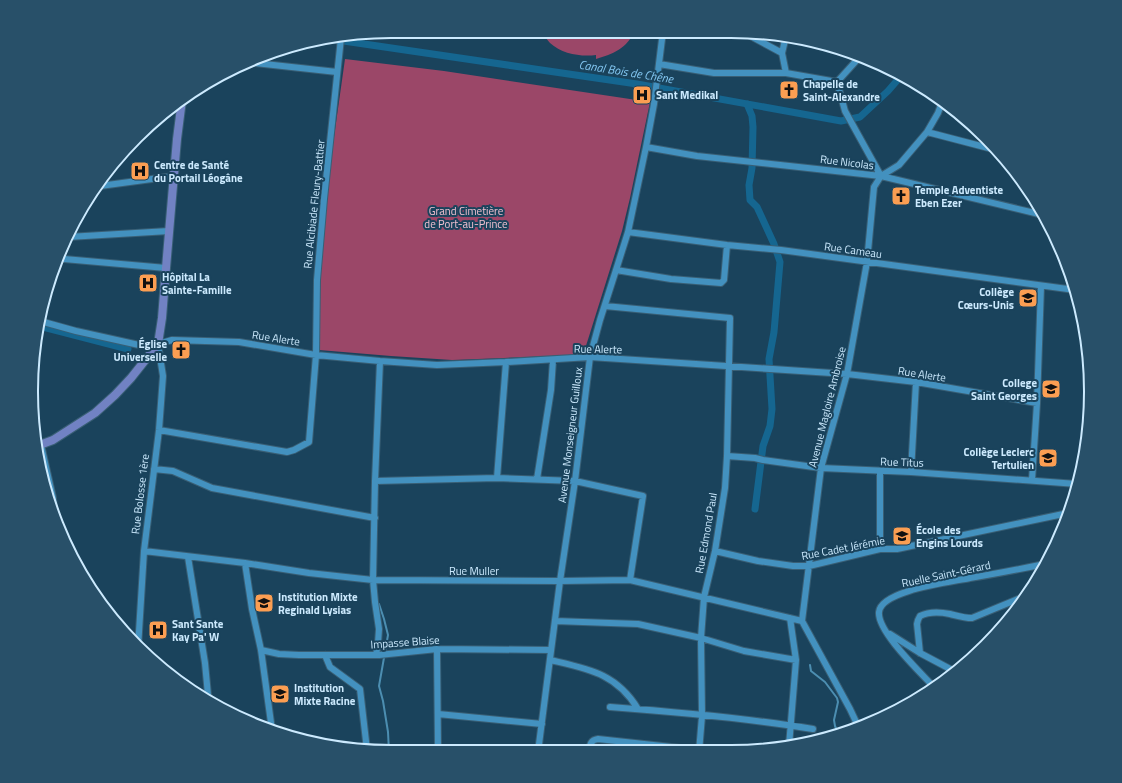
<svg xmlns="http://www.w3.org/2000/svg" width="1122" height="783" font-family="'Titillium Web',sans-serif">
  <rect width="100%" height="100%" fill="#1a435c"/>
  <path fill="#9b4768" d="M537,31H634C628,48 613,54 596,59V55C581,57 562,54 550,43C547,40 545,36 542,32L538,34Z
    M345,59L444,71L650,102L630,198L622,231L585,349L578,355L452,360L391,356L319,350L318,291L323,215Z"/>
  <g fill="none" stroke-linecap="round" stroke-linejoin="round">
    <path stroke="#4c8eb1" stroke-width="2" d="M379,604L384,619L388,635L379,686L383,701L388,732L389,752
      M810,665L811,671L825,682L837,698L838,702L834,720L835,726L838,733"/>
    <path stroke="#156690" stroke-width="7" d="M330,39L637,84L841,121L860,117L888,91L901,76
      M747,104L752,116L753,127L752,168L749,185L750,200L757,207L763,220L774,244L780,262L774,332L769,359L772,409L770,426L763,446L755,509
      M39,326L128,349"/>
    <defs>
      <path id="minor" d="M437,31L447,32L448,31
        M743,32L782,53L786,73
        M782,53L786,36
        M255,63L337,72
        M659,64L714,73H786L837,82L845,111L881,176
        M837,82L856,61L858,57
        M927,132L996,150
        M646,147L697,156L881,176L1043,215
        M100,186L174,176
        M628,232L727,245L781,250L1075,290
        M68,237L169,231
        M57,259H64L166,268
        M616,270L671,279L721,283L724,280L727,245
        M605,306L730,318L727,456L725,488L715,551L704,597L701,638L702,716L699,752
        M40,321L76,331L148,347L172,340L239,342L316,355L380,361L437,365L506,362L590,357L847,374L916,382L1037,403
        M159,430L287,452L294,450L309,442L316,355L317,280L324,199L341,38
        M37,438L41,445L53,498L54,509
        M727,456L755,458L763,460L821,468L911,472L1077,484
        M154,469L173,471L212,488L375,518
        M911,472L916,382
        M497,478L506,362
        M537,479L551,390L553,360
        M1032,480L1037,403L1041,286
        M375,481L497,478L575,481L643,496L630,580
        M880,549V471
        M144,551L245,563L309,573L373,580L560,581L630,580L802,621
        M715,551L758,561L793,566H809L880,549H897L1068,513
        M188,557L205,663L208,695L212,703
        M245,563L252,609L261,650L272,730
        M555,621L638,624L701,638L744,651L796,660
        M890,634L920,653L952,670
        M138,648L144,551L159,430L163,376L158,344
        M437,649L438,752
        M261,650L279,654L299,655H379L437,649L551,650
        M920,653L917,624L918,620L920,616C928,612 940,612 950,614C958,616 964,618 972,618L1028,595
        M325,655L330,667L360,689L367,750
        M376,655L378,643L379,629L375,602L373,580L375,481L380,361
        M550,660C588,669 616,673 638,709
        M932,685C919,671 877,631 879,612C881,590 952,582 970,578C995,574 1020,569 1045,564
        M610,707C678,712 746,718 813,729
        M438,714L542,724
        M858,726L850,709L802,621L821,468L847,374L867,262L874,187L881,176L899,165L927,132L938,113L941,105
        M789,746L796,660L790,618
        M538,752L560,581L575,481L590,357L600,320L616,270L628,232L646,147L654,104L663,31
        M589,752C590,745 590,740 598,739L699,750"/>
      <path id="major" d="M37,446L53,440L95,413L115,395L131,378L158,344L162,318L166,268L177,139L182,100"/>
    </defs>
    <use href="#minor" stroke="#395f75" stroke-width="8"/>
    <use href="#major" stroke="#395f75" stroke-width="10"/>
    <use href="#minor" stroke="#4391bf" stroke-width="6"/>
    <use href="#major" stroke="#7182c3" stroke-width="8"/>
  </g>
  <defs>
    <symbol id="church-square" viewBox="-11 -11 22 22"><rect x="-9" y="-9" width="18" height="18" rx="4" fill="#fb9e52" stroke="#1a435c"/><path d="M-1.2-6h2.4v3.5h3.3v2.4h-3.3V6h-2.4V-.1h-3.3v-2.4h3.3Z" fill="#111"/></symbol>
    <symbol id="hospital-square" viewBox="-11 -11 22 22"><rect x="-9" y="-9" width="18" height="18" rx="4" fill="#fb9e52" stroke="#1a435c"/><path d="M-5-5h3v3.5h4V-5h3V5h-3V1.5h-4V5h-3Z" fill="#111"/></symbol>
    <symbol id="school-square" viewBox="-11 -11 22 22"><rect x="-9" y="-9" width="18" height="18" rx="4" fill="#fb9e52" stroke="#1a435c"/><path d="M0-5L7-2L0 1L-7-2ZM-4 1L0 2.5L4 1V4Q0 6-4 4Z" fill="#111"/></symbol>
    <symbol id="university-square" viewBox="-11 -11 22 22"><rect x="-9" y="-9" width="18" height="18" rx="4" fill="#fb9e52" stroke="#1a435c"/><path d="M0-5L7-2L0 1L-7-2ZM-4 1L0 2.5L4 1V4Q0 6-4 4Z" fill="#111"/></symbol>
  </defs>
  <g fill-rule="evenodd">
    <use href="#church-square" x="778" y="79" width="22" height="22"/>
    <use href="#hospital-square" x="631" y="84" width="22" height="22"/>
    <use href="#hospital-square" x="129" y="160" width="22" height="22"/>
    <use href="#church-square" x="890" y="185" width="22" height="22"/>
    <use href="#hospital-square" x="137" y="272" width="22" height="22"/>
    <use href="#school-square" x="1017" y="287" width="22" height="22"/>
    <use href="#church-square" x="170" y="339" width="22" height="22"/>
    <use href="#school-square" x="1040" y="378" width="22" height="22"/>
    <use href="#school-square" x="1037" y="447" width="22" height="22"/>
    <use href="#university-square" x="891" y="525" width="22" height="22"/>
    <use href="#school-square" x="253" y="592" width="22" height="22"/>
    <use href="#hospital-square" x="147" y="619" width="22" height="22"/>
    <use href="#school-square" x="269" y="683" width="22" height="22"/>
  </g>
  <g text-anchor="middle" stroke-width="4" stroke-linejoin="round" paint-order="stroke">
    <g font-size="11" font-weight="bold" fill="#cceafe" stroke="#1a435c" text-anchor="start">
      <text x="803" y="88">Chapelle de<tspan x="803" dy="13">Saint-Alexandre</tspan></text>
      <text x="656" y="99">Sant Medikal</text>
      <text x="154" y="169">Centre de Santé<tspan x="154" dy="13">du Portail Léogâne</tspan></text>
      <text x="915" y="194">Temple Adventiste<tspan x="915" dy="13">Eben Ezer</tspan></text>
      <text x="162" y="281">Hôpital La<tspan x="162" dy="13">Sainte-Famille</tspan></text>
      <text x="1014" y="296" text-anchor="end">Collège<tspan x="1014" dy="13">Cœurs-Unis</tspan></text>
      <text x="167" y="348" text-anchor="end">Église<tspan x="167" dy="13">Universelle</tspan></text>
      <text x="1037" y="387" text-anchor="end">College<tspan x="1037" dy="13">Saint Georges</tspan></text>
      <text x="1034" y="456" text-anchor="end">Collège Leclerc<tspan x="1034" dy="13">Tertulien</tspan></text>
      <text x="916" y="534">École des<tspan x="916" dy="13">Engins Lourds</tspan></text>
      <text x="278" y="601">Institution Mixte<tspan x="278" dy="13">Reginald Lysias</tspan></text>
      <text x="172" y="628">Sant Sante<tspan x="172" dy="13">Kay Pa' W</tspan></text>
      <text x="294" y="692">Institution<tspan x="294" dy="13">Mixte Racine</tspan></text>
    </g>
    <g font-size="11" fill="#cceafe" stroke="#1a435c">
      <text transform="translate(847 162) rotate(7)" y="4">Rue Nicolas</text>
      <text transform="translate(314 204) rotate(-84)" y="4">Rue Alcibiade Fleury-Battier</text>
      <text transform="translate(853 250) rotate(8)" y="4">Rue Cameau</text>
      <text transform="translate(276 338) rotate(9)" y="4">Rue Alerte</text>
      <text transform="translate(598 349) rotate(1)" y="4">Rue Alerte</text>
      <text transform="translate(922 374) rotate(9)" y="4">Rue Alerte</text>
      <text transform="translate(827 407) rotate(-76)" y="4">Avenue Magloire Ambroise</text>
      <text transform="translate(570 435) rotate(-83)" y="4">Avenue Monseigneur Guilloux</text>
      <text transform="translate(902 462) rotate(2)" y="4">Rue Titus</text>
      <text transform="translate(140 494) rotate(-83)" y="4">Rue Bolosse 1ère</text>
      <text transform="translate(706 533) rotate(-80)" y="4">Rue Edmond Paul</text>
      <text transform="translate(843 548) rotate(-11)" y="4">Rue Cadet Jérémie</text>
      <text x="474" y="575">Rue Muller</text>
      <text transform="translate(946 574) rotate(-12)" y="4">Ruelle Saint-Gérard</text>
      <text transform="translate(405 642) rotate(-4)" y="4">Impasse Blaise</text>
    </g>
    <g font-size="11" fill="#f3c1d1" stroke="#1a435c">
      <text x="466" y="215">Grand Cimetière<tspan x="466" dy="13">de Port-au-Prince</tspan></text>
    </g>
    <g font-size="12" font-style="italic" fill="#85c9f4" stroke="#1a435c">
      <text transform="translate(626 72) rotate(9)" y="4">Canal Bois de Chêne</text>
    </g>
  </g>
  <path d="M0 0H1122V783H0ZM391 38H731A353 353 0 0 1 1084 391V392A353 353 0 0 1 731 745H391A353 353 0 0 1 38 392V391A353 353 0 0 1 391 38Z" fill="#285069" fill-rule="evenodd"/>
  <path fill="none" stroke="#cceafe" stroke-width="2" d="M391 38H731A353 353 0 0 1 1084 391V392A353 353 0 0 1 731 745H391A353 353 0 0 1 38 392V391A353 353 0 0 1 391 38Z"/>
</svg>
